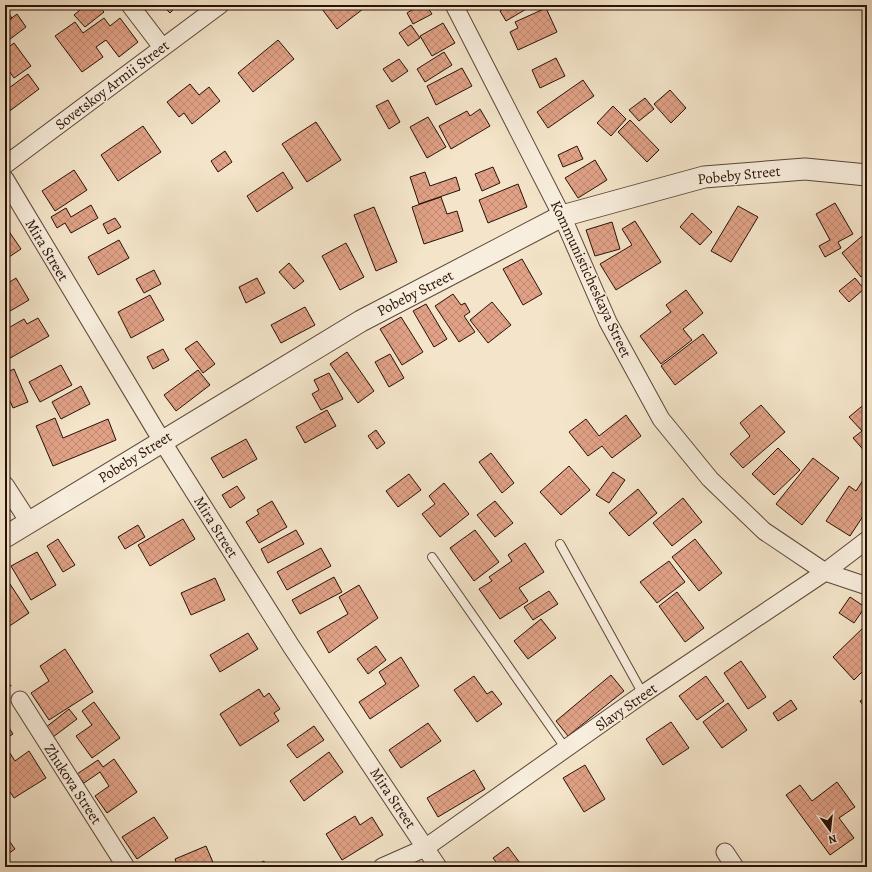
<svg xmlns="http://www.w3.org/2000/svg" width="872" height="872" font-family="Alegreya,serif">
  <defs>
    <pattern id="building-cross-hatch" width="8" height="8" patternUnits="userSpaceOnUse"><rect width="8" height="8" fill="#e0a186"/><path d="M0 0l8 8M0 8l8-8" fill="none" stroke="#c08a72"/></pattern>
  </defs>
  <rect width="100%" height="100%" fill="#f4e5ca"/>
  <filter id="stains"><feTurbulence type="fractalNoise" baseFrequency=".005" numOctaves="4"/><feColorMatrix values="0 0 0 0 .2 0 0 0 0 .09 0 0 0 0 .02 0 0 0 .5 -.17"/></filter>
  <radialGradient id="worn" r=".72"><stop offset=".6" stop-color="#630" stop-opacity="0"/><stop offset="1" stop-color="#630" stop-opacity=".3"/></radialGradient>
  <path fill="url(#building-cross-hatch)" stroke="#291106" d="M86,5H98L104,12L85,27L74,15Z
    M162,5H178L170,13Z
    M319,5H360L363,9L337,29Z
    M420,5H426L432,14L413,24L407,13Z
    M510,5H533L506,21L500,11Z
    M546,8L557,32L518,50L510,32L518,28L515,22Z
    M5,9L12,18L5,23Z
    M17,14L26,27L5,43V23Z
    M104,18L110,26L120,18L138,42L119,57L106,40L96,47L103,57L82,72L55,36L75,22L83,33Z
    M443,23L455,43L432,56L420,36Z
    M411,25L420,38L408,46L399,33Z
    M278,40L294,59L253,92L238,73Z
    M14,43L31,66L14,78L5,65V50Z
    M444,52L452,65L425,82L417,69Z
    M556,58L565,76L540,88L532,70Z
    M399,59L408,71L392,82L383,69Z
    M462,68L472,86L436,105L427,86Z
    M28,74L39,89L7,113L5,110V91Z
    M583,80L594,96L548,128L537,112Z
    M190,84L199,95L209,87L220,101L192,124L184,113L179,117L167,102Z
    M670,90L686,108L671,123L654,104Z
    M645,98L654,109L639,121L629,110Z
    M388,100L400,122L389,129L376,106Z
    M613,106L626,119L611,136L597,123Z
    M480,109L490,126L451,149L439,126L467,111L470,116Z
    M428,117L446,147L427,158L410,127Z
    M630,120L659,150L647,162L618,132Z
    M316,122L341,160L307,182L282,144Z
    M143,126L161,152L118,181L101,155Z
    M577,146L583,159L563,167L558,155Z
    M225,151L232,162L218,172L211,161Z
    M595,160L607,180L578,198L565,178Z
    M493,167L500,183L482,191L475,174Z
    M74,170L87,190L55,211L42,191Z
    M283,172L293,188L257,212L247,196Z
    M425,172L430,186L456,177L460,190L419,204L410,177Z
    M518,184L527,207L488,223L479,200Z
    M441,197L447,214L457,211L463,231L424,244L412,207Z
    M835,203L853,234L838,242L841,248L825,257L819,246L830,240L816,214Z
    M91,205L98,218L71,233L65,223L57,228L51,217L66,208L71,217Z
    M738,206L758,217L731,262L711,251Z
    M374,207L397,262L376,271L354,215Z
    M692,213L712,232L700,245L680,227Z
    M115,218L121,227L108,234L103,224Z
    M635,221L661,262L616,290L600,264L632,245L622,229Z
    M612,222L620,249L595,256L586,230Z
    M6,227L21,249L9,257L5,251Z
    M867,232V273L861,277L842,253Z
    M119,240L129,258L98,275L88,257Z
    M346,243L364,277L340,290L322,256Z
    M522,259L542,294L523,305L503,269Z
    M289,263L304,281L294,289L279,272Z
    M154,270L161,284L144,293L136,279Z
    M16,278L29,300L5,314V285Z
    M257,278L265,293L246,303L239,287Z
    M855,278L864,289L849,302L839,291Z
    M686,290L703,313L683,329L692,340L661,364L640,336L671,312L666,305Z
    M453,294L461,305L465,303L470,312L464,316L475,332L459,342L435,306Z
    M150,295L164,320L131,338L118,312Z
    M492,302L511,325L488,343L470,320Z
    M426,304L447,339L434,347L413,311Z
    M305,307L315,325L281,343L271,325Z
    M401,317L423,352L402,365L380,329Z
    M38,318L49,336L5,361V330L24,319L27,324Z
    M703,334L717,353L675,385L661,366Z
    M197,341L215,364L203,373L185,349Z
    M163,349L169,360L153,369L147,357Z
    M347,352L374,391L358,403L330,364Z
    M390,354L404,378L389,387L375,362Z
    M61,365L72,385L40,402L29,382Z
    M14,369L28,402L13,408L5,390V373Z
    M198,370L210,385L176,411L164,395Z
    M329,373L343,399L321,410L312,394L319,390L314,380Z
    M81,386L90,404L61,419L52,402Z
    M867,402V454L853,438L862,431L849,417Z
    M761,405L785,432L743,468L730,454L750,436L740,423Z
    M327,410L336,426L305,443L296,427Z
    M626,415L641,436L612,458L602,446L588,456L569,432L586,419L599,436Z
    M55,418L63,438L108,419L116,440L53,466L36,426Z
    M376,430L385,443L377,449L368,436Z
    M246,439L257,459L223,478L211,458Z
    M778,448L800,470L774,495L752,474Z
    M491,453L514,483L502,493L479,462Z
    M813,458L839,478L802,525L776,504Z
    M569,466L590,490L561,515L540,492Z
    M613,472L625,480L609,503L596,495Z
    M409,474L421,490L398,507L386,491Z
    M865,477L867,479V510L850,536L826,521L849,486L856,491Z
    M444,483L469,514L440,537L422,514L435,504L429,496Z
    M237,486L245,498L230,508L222,495Z
    M638,489L657,513L629,536L609,513Z
    M683,498L702,522L672,546L653,523Z
    M272,501L287,527L259,543L246,522L259,514L257,510Z
    M495,501L513,523L495,537L477,515Z
    M183,519L195,539L150,566L138,545Z
    M138,525L145,537L125,549L118,537Z
    M296,530L304,544L268,563L261,549Z
    M475,530L499,562L474,581L450,548Z
    M58,539L75,565L63,572L47,546Z
    M695,539L722,573L699,591L672,557Z
    M525,543L544,572L519,588L528,601L500,619L479,589L492,581L489,577L512,561L508,555Z
    M321,548L331,566L287,590L277,572Z
    M37,552L56,585L31,600L11,566Z
    M669,561L685,582L657,603L640,582Z
    M334,577L342,592L300,614L292,600Z
    M215,578L225,600L191,615L181,593Z
    M10,584L29,613L5,629V587Z
    M359,585L378,618L329,653L317,632L348,614L339,597Z
    M549,591L558,604L533,620L524,607Z
    M677,592L704,628L685,642L659,606Z
    M850,597L865,607L854,623L839,613Z
    M541,619L556,638L528,659L514,641Z
    M867,624V667L854,680L833,657Z
    M248,633L258,649L220,672L210,655Z
    M376,646L386,660L368,674L357,659Z
    M65,649L93,692L49,720L31,693L49,681L40,666Z
    M401,657L419,686L370,719L359,702L386,684L379,672Z
    M741,661L766,697L748,709L724,673Z
    M611,675L624,691L568,736L556,721Z
    M474,676L487,694L492,691L502,704L477,722L454,690Z
    M706,676L724,701L697,720L679,696Z
    M259,689L264,697L269,693L280,709L274,713L279,721L240,746L220,714Z
    M867,697V711L860,701Z
    M791,700L797,709L778,721L773,713Z
    M94,702L120,738L92,758L76,736L92,725L82,711Z
    M728,703L747,730L722,748L703,722Z
    M69,709L77,719L53,737L45,728Z
    M5,722L13,734L5,739Z
    M671,722L689,748L663,765L646,739Z
    M428,723L441,741L401,768L389,750Z
    M314,726L324,740L297,758L287,745Z
    M6,747L15,761L29,751L46,778L14,798L5,784Z
    M329,752L343,772L304,801L290,781Z
    M114,759L137,792L107,813L95,796L109,786L100,772L84,783L77,774L98,760L103,767Z
    M585,765L605,799L584,812L563,778Z
    M474,770L485,789L438,817L427,798Z
    M837,782L855,807L839,818L854,838L830,855L786,795L800,785L812,801Z
    M355,816L360,825L372,817L383,835L342,860L326,834Z
    M154,817L168,838L137,859L122,837Z
    M5,835L15,849L5,856Z
    M206,846L215,867H178L175,859Z
    M508,847L523,867H500L493,858Z
    M264,861L267,867H252Z"/>
  <g fill="none" stroke-linecap="round" stroke-linejoin="round">
    <defs>
      <path id="service" d="M560,544L643,694
        M432,557L566,749"/>
      <path id="minor" d="M130,5L162,47
        M454,5L562,216L608,322L661,419L710,479L764,531L825,572L867,586
        M5,165L220,5
        M5,179L162,441L291,646L438,867
        M5,485L29,522
        M20,700L126,867
        M725,852L735,867
        M382,867L425,848L643,694L825,572L867,540"/>
      <path id="tertiary" d="M5,537L361,321L562,216L704,177L805,169L867,175"/>
    </defs>
    <use href="#service" stroke="#5c4637" stroke-width="10"/>
    <use href="#minor" stroke="#5c4637" stroke-width="19"/>
    <use href="#tertiary" stroke="#5c4637" stroke-width="23"/>
    <path stroke="#291106" stroke-width="2.5" stroke-dasharray="1 2" stroke-linecap="butt" d="M5,678L11,687"/>
    <use href="#service" stroke="#f8eedd" stroke-width="8"/>
    <use href="#minor" stroke="#f8eedd" stroke-width="17"/>
    <use href="#tertiary" stroke="#f8eedd" stroke-width="21"/>
  </g>
  <g text-anchor="middle" stroke-width="3" stroke-linejoin="round" paint-order="stroke">
    <g font-size="15" fill="#291106" stroke="#f8eedd">
      <text transform="translate(112 85) rotate(-37)" y="5">Sovetskoy Armii Street</text>
      <text transform="translate(739 175) rotate(-6)" y="5">Pobeby Street</text>
      <text transform="translate(47 250) rotate(59)" y="5">Mira Street</text>
      <text transform="translate(591 279) rotate(65)" y="5">Kommunisticheskaya Street</text>
      <text transform="translate(415 293) rotate(-27)" y="5">Pobeby Street</text>
      <text transform="translate(135 457) rotate(-32)" y="5">Pobeby Street</text>
      <text transform="translate(216 527) rotate(58)" y="5">Mira Street</text>
      <text transform="translate(626 707) rotate(-35)" y="5">Slavy Street</text>
      <text transform="translate(73 784) rotate(57)" y="5">Zhukova Street</text>
      <text transform="translate(393 798) rotate(56)" y="5">Mira Street</text>
    </g>
  </g>
  <rect width="872" height="872" fill="none" stroke="#f4e5ca" stroke-width="20"/>
  <rect x="6" y="6" width="860" height="860" fill="none" stroke="#291106" stroke-width="2"/>
  <rect x="10" y="10" width="852" height="852" fill="none" stroke="#291106"/>
  <g transform="translate(830 830) rotate(165)" stroke="#f8eedd" stroke-width="3" paint-order="stroke">
  <path d="M0-3L7 15L0 10L-7 15Z" fill="#291106"/>
  <text y="-6" font-size="11" font-weight="bold" text-anchor="middle" fill="#291106">N</text>
  </g>
  <rect width="100%" height="100%" filter="url(#stains)"/>
  <rect width="100%" height="100%" fill="url(#worn)"/>
</svg>
